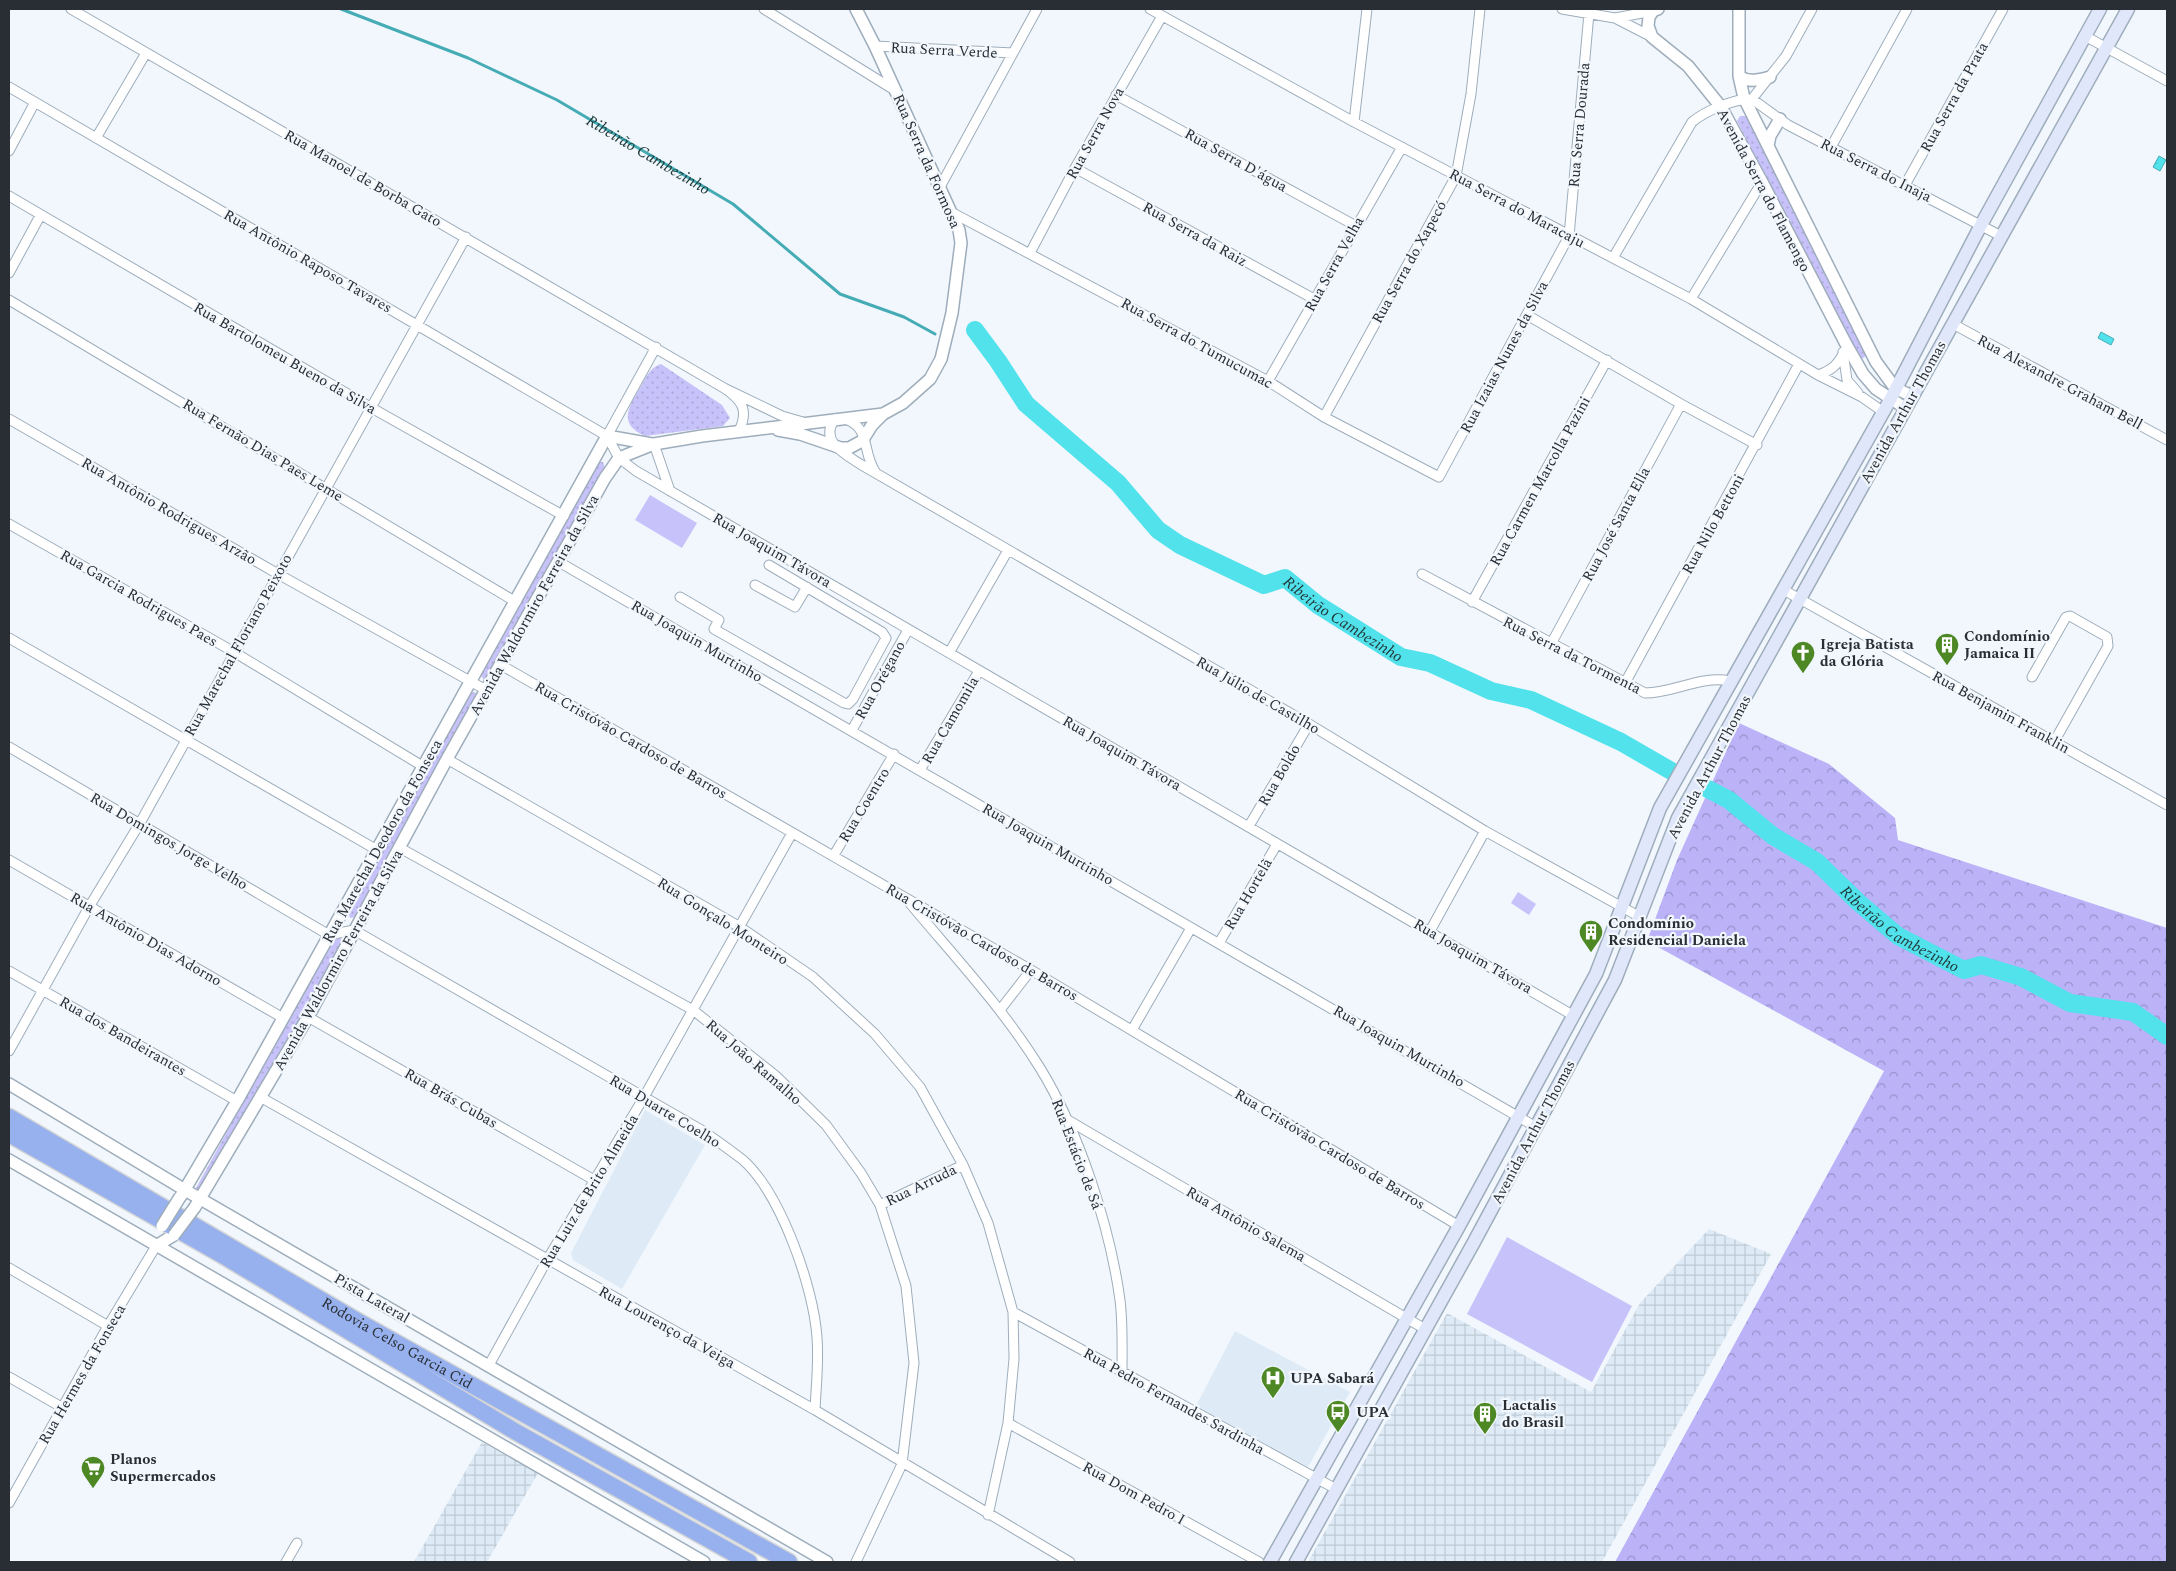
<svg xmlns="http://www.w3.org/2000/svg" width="2176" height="1571" font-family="Spectral,serif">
  <defs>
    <pattern id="industrial-grid" width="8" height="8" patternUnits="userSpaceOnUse" patternTransform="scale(1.25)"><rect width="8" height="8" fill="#deebf7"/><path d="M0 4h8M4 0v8" fill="none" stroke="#becad4"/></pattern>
    <pattern id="grass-dots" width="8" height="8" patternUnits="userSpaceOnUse" patternTransform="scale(1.25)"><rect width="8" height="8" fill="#c8c2fa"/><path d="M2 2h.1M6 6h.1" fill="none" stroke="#aca7d7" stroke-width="1.8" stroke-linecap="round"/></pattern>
    <pattern id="forest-crowns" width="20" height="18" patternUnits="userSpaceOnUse" patternTransform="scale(1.25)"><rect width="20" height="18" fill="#bbb2f8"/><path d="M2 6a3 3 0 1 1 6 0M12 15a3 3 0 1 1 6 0" fill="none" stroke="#9891ca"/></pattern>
    <pattern id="water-ripples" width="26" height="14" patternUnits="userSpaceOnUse" patternTransform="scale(1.25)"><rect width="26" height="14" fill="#51e2ec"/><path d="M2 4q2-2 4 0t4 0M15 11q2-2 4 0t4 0" fill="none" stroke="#47c2cb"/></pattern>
  </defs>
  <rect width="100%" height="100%" fill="#f1f7fd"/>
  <path fill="#deebf7" d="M645,1110L705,1145L622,1289L573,1260L571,1253Z
    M1235,1331L1350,1392L1308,1467L1196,1406Z"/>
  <path fill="url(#industrial-grid)" d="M1709,1229L1771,1254L1602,1562H1308L1447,1313L1591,1392L1640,1303Z
    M482,1442L538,1473L487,1562H414Z"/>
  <path fill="url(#grass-dots)" d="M1740,116H1746L1866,356L1860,360L1737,121Z
    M661,364L722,405L730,418L723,426L645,436C618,424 628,408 640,388C646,378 649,368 661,364Z
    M598,462H603L605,468L489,677L484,680L480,674Z
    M475,692L478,696L356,917L350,918L348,912L471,693Z
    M340,936L342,942L204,1191L200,1192L196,1188L334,938Z"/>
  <path fill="url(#forest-crowns)" d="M1739,723L1829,764L1895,818L1898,840L2167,928V1562H1615L1884,1071L1647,941L1677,860Z"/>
  <path fill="#c8c2fa" d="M650,495L697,523L682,548L635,520Z
    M1518,892L1536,904L1529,915L1511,903Z
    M1507,1237L1632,1306L1592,1382L1467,1314Z"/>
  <path fill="url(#water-ripples)" stroke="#45acb5" d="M2159,156L2166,160L2160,171L2153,167Z
    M2101,332L2114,339L2111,345L2098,338Z"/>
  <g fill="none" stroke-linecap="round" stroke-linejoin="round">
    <path stroke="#45acb5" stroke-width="3" id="s1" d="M341,9L468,58L557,100L733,204L840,294L904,317L935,334"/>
    <g stroke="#51e2ec" stroke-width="18">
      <path id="s2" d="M975,330L998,361L1026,404L1118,483L1158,530L1180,545L1264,585L1285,578L1318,605L1401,657L1430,663L1491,691L1531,700L1621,742L1673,772"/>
      <path id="s3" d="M1708,789L1729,800L1773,836L1817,862L1858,902L1898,936L1964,970L1981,965L2021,977L2070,1003L2133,1012L2167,1036"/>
    </g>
    <defs>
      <path id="minor" d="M71,9L724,388
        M764,9L896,91
        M1150,9L1354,122L1691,299L1818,375L1862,397L1882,411
        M1562,9L1615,18L1652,37
        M1615,18L1653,11
        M2085,36L2167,81
        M875,46L1013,53
        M9,87L607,436
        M1116,95L1356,226
        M1752,99L1788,125L2001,236
        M1354,122L1367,9
        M96,138L146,53
        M1831,147L1907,9
        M9,151L35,102
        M1075,168L1314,299
        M1905,185L2003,9
        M940,187L1037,9
        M9,196L370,407L564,516
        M953,213L1268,381L1324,417L1439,477L1569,236L1589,13
        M1030,253L1075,168L1162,16
        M1613,258L1692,122C1705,111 1736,98 1752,99L1786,56L1812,9
        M9,273L40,216
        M1691,299L1762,182
        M9,300L516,602
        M1527,315L1681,404L1757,445
        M1953,324L2167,440
        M1843,352L1847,380L1858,393
        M1818,375C1830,371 1837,366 1843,354
        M1268,381L1402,147
        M1324,417L1456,176L1471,94L1480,9
        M9,419L278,574L486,690
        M835,419C819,440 843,453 860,464L1309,724L1485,831L1640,917
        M845,419C872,428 861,452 876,473
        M739,431C749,410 742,400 724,388L782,416L803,422
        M607,436L619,458L636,471L1574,1016
        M607,436L656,347
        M654,444L670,491
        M9,524L234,652L424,767
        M559,562L1536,1127
        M1422,574L1645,693C1674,693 1701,675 1730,681
        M755,585L795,607L807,587
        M1782,589L2167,805
        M680,597L719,620L714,629L844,703L848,704L853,699L886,638L882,632L769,565
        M1472,602L1607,360
        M9,638L377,850
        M1551,644L1681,404
        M949,653L1007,552
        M501,665L1031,970L1459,1226
        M2032,677L2066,617L2070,616L2107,637L2108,646L2054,742
        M1625,683L1799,364
        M852,730L908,630
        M9,747L329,935L354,930L703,1131C716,1140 730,1150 743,1160C781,1194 814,1288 817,1338C819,1361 816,1387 815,1410
        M447,759L740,927L813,977L875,1034L920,1087L963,1165L988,1223L1013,1312L1014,1359L1008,1423L988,1515
        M920,770L979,671
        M1249,826L1309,724
        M400,848L693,1010L776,1076L826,1125L861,1173L880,1205L906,1286L914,1363L902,1464L856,1562
        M834,855L894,754
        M9,860L283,1018
        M908,901C953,955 1003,1008 1040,1068C1079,1131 1110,1227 1120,1300C1123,1324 1122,1349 1122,1372
        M1430,931L1485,831
        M1219,943L1277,844
        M9,971L237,1101
        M1000,1010L1031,970
        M308,1017L594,1180
        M1132,1030L1191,928
        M9,1051L89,907L140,823L466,237
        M262,1098L815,1410L1070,1562
        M1066,1119L1425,1329
        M880,1205L963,1165
        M9,1268L108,1326
        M1013,1312L1336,1489
        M489,1365L547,1260L644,1097L792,833
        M9,1377L63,1408
        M1008,1423L1259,1562
        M9,1503L108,1326L156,1246
        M286,1562L297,1543"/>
      <path id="tertiary" d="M1658,9L1653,11L1649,17L1648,26L1652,37L1688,66L1721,107L1762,182L1846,344L1863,374L1876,389L1905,408
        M1739,9V76L1744,98L1876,362L1895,388L1912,396
        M1739,76C1749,83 1759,80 1770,77
        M1768,146L1770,136L1780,119
        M778,430L800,434L841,448H849L862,441L872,425L883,414L903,403L930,379L941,359L952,313L961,243L959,230L875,46L856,9
        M9,1084L185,1190L827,1562
        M9,1160L704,1562
        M181,1196L237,1101L607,436L652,444
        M195,1207L308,1017L447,759L605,478L619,458L654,444L702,436L883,414
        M156,1246L174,1235"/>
      <path id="secondary" d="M1270,1562L1459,1226L1596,974L1660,808L1890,400L1981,225L2100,9
        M1296,1562L1474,1242L1615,980L1678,818L2128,9"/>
      <g id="motorway">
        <path id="s4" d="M9,1117L359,1322L789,1562"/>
        <path d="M9,1134L222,1255L516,1432L749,1562"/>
      </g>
    </defs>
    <use href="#minor" stroke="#9eadbb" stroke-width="11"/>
    <use href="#tertiary" stroke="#9eadbb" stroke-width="14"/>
    <use href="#secondary" stroke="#9eadbb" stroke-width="15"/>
    <use href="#motorway" stroke="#d4d5d6" stroke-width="19"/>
    <use href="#minor" stroke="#fff" stroke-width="9"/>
    <use href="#tertiary" stroke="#fff" stroke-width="11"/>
    <use href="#secondary" stroke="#e0e7fa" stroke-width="12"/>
    <use href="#motorway" stroke="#97b0ee" stroke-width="16"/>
    <defs>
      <path id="tertiary-bridge" d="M162,1226L180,1197
        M174,1235L195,1207"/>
    </defs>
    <use href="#tertiary-bridge" stroke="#9eadbb" stroke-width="14" stroke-linecap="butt"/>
    <use href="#tertiary-bridge" stroke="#fff" stroke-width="11"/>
  </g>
  <defs>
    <symbol id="building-pin" viewBox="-11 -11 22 30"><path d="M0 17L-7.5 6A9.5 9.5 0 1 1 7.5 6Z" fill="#4e8825" stroke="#f1f7fd"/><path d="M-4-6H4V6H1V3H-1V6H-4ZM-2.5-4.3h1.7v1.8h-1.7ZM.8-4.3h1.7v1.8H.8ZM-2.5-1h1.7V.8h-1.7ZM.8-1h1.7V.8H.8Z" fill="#fff"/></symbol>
    <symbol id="church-pin" viewBox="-11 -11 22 30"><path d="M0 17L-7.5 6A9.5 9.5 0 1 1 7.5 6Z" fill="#4e8825" stroke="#f1f7fd"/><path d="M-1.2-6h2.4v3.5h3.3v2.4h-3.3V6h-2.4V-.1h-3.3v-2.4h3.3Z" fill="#fff"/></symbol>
    <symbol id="hospital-pin" viewBox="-11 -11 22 30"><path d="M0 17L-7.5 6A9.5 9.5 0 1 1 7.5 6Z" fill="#4e8825" stroke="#f1f7fd"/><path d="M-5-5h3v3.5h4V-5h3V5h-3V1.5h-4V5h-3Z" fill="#fff"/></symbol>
    <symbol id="bus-pin" viewBox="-11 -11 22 30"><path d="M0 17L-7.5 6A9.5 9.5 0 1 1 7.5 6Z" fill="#4e8825" stroke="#f1f7fd"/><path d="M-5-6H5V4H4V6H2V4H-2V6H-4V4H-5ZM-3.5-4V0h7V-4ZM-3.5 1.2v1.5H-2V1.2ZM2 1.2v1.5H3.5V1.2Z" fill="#fff"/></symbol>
    <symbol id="supermarket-pin" viewBox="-11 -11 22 30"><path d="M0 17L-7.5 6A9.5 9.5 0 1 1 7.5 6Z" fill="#4e8825" stroke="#f1f7fd"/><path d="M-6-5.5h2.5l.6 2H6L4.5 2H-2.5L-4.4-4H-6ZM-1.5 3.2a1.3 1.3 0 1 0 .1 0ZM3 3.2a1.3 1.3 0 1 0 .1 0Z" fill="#fff"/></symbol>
  </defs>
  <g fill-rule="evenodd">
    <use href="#building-pin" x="1933" y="631" width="28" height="38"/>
    <use href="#church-pin" x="1789" y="639" width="28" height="38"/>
    <use href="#building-pin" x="1577" y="918" width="28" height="38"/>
    <use href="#hospital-pin" x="1259" y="1364" width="28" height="38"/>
    <use href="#bus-pin" x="1324" y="1398" width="28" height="38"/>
    <use href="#building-pin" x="1471" y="1400" width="28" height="38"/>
    <use href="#supermarket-pin" x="79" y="1454" width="28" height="38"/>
  </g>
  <g text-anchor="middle" stroke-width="4.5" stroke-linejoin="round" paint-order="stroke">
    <g font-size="15" fill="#282e34" stroke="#f1f7fd">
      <text transform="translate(944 50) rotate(3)" y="5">Rua Serra Verde</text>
      <text transform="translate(1954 97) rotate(-61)" y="5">Rua Serra da Prata</text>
      <text transform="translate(1579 125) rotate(-85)" y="5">Rua Serra Dourada</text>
      <text transform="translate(1095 133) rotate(-61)" y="5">Rua Serra Nova</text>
      <text transform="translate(1236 160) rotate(29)" y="5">Rua Serra D'água</text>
      <text transform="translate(927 161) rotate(66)" y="5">Rua Serra da Formosa</text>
      <text transform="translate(1876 170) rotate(27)" y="5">Rua Serra do Inaja</text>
      <text transform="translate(363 178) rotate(30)" y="5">Rua Manoel de Borba Gato</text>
      <text transform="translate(1764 190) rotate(62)" y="5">Avenida Serra do Flamengo</text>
      <text transform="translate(1517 208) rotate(28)" y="5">Rua Serra do Maracaju</text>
      <text transform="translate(1195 234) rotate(29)" y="5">Rua Serra da Raiz</text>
      <text transform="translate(308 261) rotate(30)" y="5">Rua Antônio Raposo Tavares</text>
      <text transform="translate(1409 262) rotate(-61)" y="5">Rua Serra do Xapecó</text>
      <text transform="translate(1334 264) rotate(-61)" y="5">Rua Serra Velha</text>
      <text transform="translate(1197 343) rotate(29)" y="5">Rua Serra do Tumucumac</text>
      <text transform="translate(1504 357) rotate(-62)" y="5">Rua Izaias Nunes da Silva</text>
      <text transform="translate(285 358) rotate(30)" y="5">Rua Bartolomeu Bueno da Silva</text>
      <text transform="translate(2060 382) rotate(28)" y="5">Rua Alexandre Graham Bell</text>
      <text transform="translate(1903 412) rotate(-61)" y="5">Avenida Arthur Thomas</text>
      <text transform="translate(263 450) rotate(31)" y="5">Rua Fernão Dias Paes Leme</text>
      <text transform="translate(1540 481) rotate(-61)" y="5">Rua Carmen Marcolla Pazini</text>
      <text transform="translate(169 511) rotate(30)" y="5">Rua Antônio Rodrigues Arzão</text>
      <text transform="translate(1616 524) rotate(-62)" y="5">Rua José Santa Ella</text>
      <text transform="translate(1713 524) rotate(-61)" y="5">Rua Nilo Bettoni</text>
      <text transform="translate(772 550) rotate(30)" y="5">Rua Joaquim Távora</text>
      <text transform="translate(139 598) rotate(30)" y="5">Rua Garcia Rodrigues Paes</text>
      <text transform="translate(534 605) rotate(-61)" y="5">Avenida Waldormiro Ferreira da Silva</text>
      <text transform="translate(697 641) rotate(30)" y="5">Rua Joaquin Murtinho</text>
      <text transform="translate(238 645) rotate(-61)" y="5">Rua Marechal Floriano Peixoto</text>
      <text transform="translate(1572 655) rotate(27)" y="5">Rua Serra da Tormenta</text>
      <text transform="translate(880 680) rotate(-61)" y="5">Rua Orégano</text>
      <text transform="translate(1258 695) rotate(30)" y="5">Rua Júlio de Castilho</text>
      <text transform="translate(2001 712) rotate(29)" y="5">Rua Benjamin Franklin</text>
      <text transform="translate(950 720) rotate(-60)" y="5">Rua Camomila</text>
      <text transform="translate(631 740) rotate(30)" y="5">Rua Cristóvão Cardoso de Barros</text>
      <text transform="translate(1122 753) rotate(30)" y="5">Rua Joaquim Távora</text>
      <text transform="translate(1709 767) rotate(-62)" y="5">Avenida Arthur Thomas</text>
      <text transform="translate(1279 775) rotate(-60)" y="5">Rua Boldo</text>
      <text transform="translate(864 805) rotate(-59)" y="5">Rua Coentro</text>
      <text transform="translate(169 841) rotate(30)" y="5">Rua Domingos Jorge Velho</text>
      <text transform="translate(382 841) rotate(-61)" y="5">Rua Marechal Deodoro da Fonseca</text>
      <text transform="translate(1048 844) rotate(30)" y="5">Rua Joaquin Murtinho</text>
      <text transform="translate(1248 894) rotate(-60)" y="5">Rua Hortelã</text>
      <text transform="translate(723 921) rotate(32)" y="5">Rua Gonçalo Monteiro</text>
      <text transform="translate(146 939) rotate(30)" y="5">Rua Antônio Dias Adorno</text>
      <text transform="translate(982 942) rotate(30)" y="5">Rua Cristóvão Cardoso de Barros</text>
      <text transform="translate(1473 956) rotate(30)" y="5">Rua Joaquim Távora</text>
      <text transform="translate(338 960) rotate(-61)" y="5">Avenida Waldormiro Ferreira da Silva</text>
      <text transform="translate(123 1036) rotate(30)" y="5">Rua dos Bandeirantes</text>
      <text transform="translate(1399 1046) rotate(30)" y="5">Rua Joaquin Murtinho</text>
      <text transform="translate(754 1062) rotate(41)" y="5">Rua João Ramalho</text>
      <text transform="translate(451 1098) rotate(30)" y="5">Rua Brás Cubas</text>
      <text transform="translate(665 1111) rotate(31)" y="5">Rua Duarte Coelho</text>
      <text transform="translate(1533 1132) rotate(-62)" y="5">Avenida Arthur Thomas</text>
      <text transform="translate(1330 1149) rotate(31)" y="5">Rua Cristóvão Cardoso de Barros</text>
      <text transform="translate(1077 1154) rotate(69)" y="5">Rua Estácio de Sá</text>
      <text transform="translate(921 1185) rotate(-26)" y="5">Rua Arruda</text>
      <text transform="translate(589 1191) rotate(-59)" y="5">Rua Luiz de Brito Almeida</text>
      <text transform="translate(1246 1224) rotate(30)" y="5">Rua Antônio Salema</text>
      <text transform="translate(372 1298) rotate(30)" y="5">Pista Lateral</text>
      <text transform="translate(667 1327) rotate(29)" y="5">Rua Lourenço da Veiga</text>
      <text dy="5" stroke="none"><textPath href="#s4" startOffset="449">Rodovia Celso Garcia Cid</textPath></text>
      <text transform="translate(82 1374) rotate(-60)" y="5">Rua Hermes da Fonseca</text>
      <text transform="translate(1174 1401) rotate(29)" y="5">Rua Pedro Fernandes Sardinha</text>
      <text transform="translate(1134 1493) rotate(29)" y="5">Rua Dom Pedro I</text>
    </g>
    <g font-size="15" font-weight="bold" fill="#282e34" stroke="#f1f7fd" text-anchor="start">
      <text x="1964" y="641">Condomínio<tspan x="1964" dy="17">Jamaica II</tspan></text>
      <text x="1820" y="649">Igreja Batista<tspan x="1820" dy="17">da Glória</tspan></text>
      <text x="1608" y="928">Condomínio<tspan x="1608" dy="17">Residencial Daniela</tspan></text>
      <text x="1290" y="1383">UPA Sabará</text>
      <text x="1502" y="1410">Lactalis<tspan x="1502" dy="17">do Brasil</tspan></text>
      <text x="1356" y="1417">UPA</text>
      <text x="110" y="1464">Planos<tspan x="110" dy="17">Supermercados</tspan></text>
    </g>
    <g font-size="16" font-style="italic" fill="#213a3b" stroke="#f1f7fd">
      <text dy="6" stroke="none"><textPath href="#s1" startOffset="341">Ribeirão Cambezinho</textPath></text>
      <text dy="6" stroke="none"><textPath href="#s2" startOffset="486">Ribeirão Cambezinho</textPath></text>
      <text dy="6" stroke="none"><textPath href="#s3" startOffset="239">Ribeirão Cambezinho</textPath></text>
    </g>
  </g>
  <rect width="2176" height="1571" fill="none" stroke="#282e34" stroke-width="20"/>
</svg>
